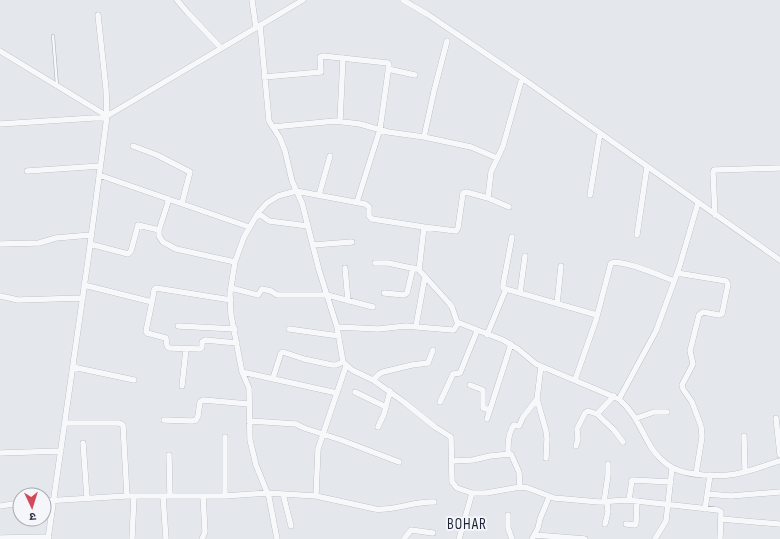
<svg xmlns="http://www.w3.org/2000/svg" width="780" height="539" font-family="'Sofia Sans Condensed','Noto Sans Devanagari',sans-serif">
  <rect width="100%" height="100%" fill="#e4e7ec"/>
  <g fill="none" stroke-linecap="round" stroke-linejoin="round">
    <defs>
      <path id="service" d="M53,36L57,85"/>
      <path id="minor" d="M177,0L188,13L221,48
        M252,0L256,28
        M403,0L427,14L522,78L780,260
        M98,15L106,89L107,116
        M260,25L269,121L280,138L285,151L292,181L302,203L319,270L337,327L343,362L352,370L373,380L404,402L435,427L451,437L452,482L457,488L472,493L459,539
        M0,51L107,116L89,253L48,539
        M388,69L415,75
        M264,77L321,72L320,57L323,56L388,63L389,65L380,129L357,202
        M107,116L303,0
        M340,121L343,58
        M0,124L94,118H106
        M273,127L335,121L360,124L388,132L424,137L471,147L497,158
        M424,137L434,91L447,41
        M133,146L157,155L190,172L182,203
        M27,171L100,166
        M99,175L249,227
        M319,195L330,156
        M590,195L600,133
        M488,198L509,207
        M169,199L159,230V236L163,242L176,249L235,262
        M258,213L269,221L308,226
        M715,215L713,173L714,170L780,168
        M424,227L456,231L458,228L463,193L466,192L488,198L491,172L503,146L522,78
        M637,235L647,167
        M0,244L39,243L56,238L91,235
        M90,244L128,254L131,251L138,225L159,230
        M313,245L352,242
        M375,263H388L416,269
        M345,268L348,301
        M677,273L726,281L728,284L722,314L719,315L703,312L699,315L690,351L693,364L682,385L683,389L692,402L701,426L702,437L696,474
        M84,285L152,302L154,290L156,288L231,300
        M231,288L258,295L262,289L271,291L277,295H327L373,307
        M506,289L503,288V285L512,237
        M384,293L404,295L407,293L413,268
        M520,293L525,256
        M0,296L18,300L83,298
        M152,302L146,331L147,333L166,338L167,346L169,348L200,349L202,347V342L205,340L237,343
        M557,304L561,266
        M178,326L235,329
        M416,326L425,276
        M337,327L378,329L406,326L452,330H454L458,323
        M289,329L339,336
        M487,335L506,289L597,315
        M541,366L537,399L546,431L547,439L546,458
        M73,367L134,380
        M242,372L337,393
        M273,378L281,353L283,352L304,359L332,365H336L343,362
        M373,380L379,374L383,372L412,365L428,363L433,350
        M575,380L596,320L611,263C623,259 661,276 674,281
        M470,385L483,390V408L490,410
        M182,386L186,349
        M355,392L386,407
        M619,399L656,331L679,268L698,203
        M440,402L453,374L460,373L477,331
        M597,414L614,430L623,442
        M637,418L654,412H667
        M776,418L780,455
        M487,419L511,344
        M164,420L192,421L196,420L198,416L200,402L203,400L249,404
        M249,421L296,424L304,428L341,440L399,462
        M65,423H119L123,425L127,496
        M378,427L384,414L390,391
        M744,436L745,471
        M225,437V496
        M83,443L87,498
        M576,446L578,439L577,429L585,413L588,411L597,414L614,396
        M0,453L61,451
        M508,453C508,444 508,433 514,425L519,426L523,417L537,399
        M169,455L170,496
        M452,461L473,460L490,456L511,454L519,472L520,487
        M472,493H486L520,487L528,488L554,498L599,502L627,500L718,510L721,512L720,539
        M283,494L291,526
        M707,494L731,496L780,492
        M163,496L166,539
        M316,496L318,449L346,366
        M629,500L632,480L671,482
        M44,501L127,496H225L267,493L316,496L375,509C396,511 413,501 434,502
        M604,502L608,475V464
        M0,506L20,503
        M705,509L710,475
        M508,515V528L512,539
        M721,519L779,524
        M605,524L608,512L607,502
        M626,524L635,525L636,524L637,501
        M535,535L585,539
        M0,538L49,537
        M132,539L134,496
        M202,539L205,532L203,496
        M277,539L269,497L256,465L250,440L249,388L242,372L231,315L230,293L235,262L244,237L258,213L267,203L278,196L296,191L365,204L369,207V216L372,219L424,227L419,270L449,303L452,307L457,322L503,340L518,349L536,364L619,399C636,414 640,429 651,447C656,455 665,464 673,468C689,476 719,477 736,474C751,471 766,465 780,461
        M404,539L411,530L433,533
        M532,539L538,528L540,519L549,497
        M655,539L666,521L672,468"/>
    </defs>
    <use href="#service" stroke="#a9aeb7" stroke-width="3.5"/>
    <use href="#minor" stroke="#a9aeb7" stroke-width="6"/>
    <use href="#service" stroke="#f7f8fa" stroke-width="2.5"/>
    <use href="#minor" stroke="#f7f8fa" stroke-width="5.5"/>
  </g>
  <g text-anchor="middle" stroke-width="4" stroke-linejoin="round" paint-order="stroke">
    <g font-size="15" letter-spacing="1" fill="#1d2536" stroke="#f4f6f9">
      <text x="467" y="529">BOHAR</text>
    </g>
  </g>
  <g transform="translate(32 507) rotate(176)"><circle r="19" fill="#f4f6f9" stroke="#a4a8b1"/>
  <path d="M0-3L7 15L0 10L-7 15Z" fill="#d1495b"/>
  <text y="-6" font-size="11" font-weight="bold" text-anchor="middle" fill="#2b3445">उ</text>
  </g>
</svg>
